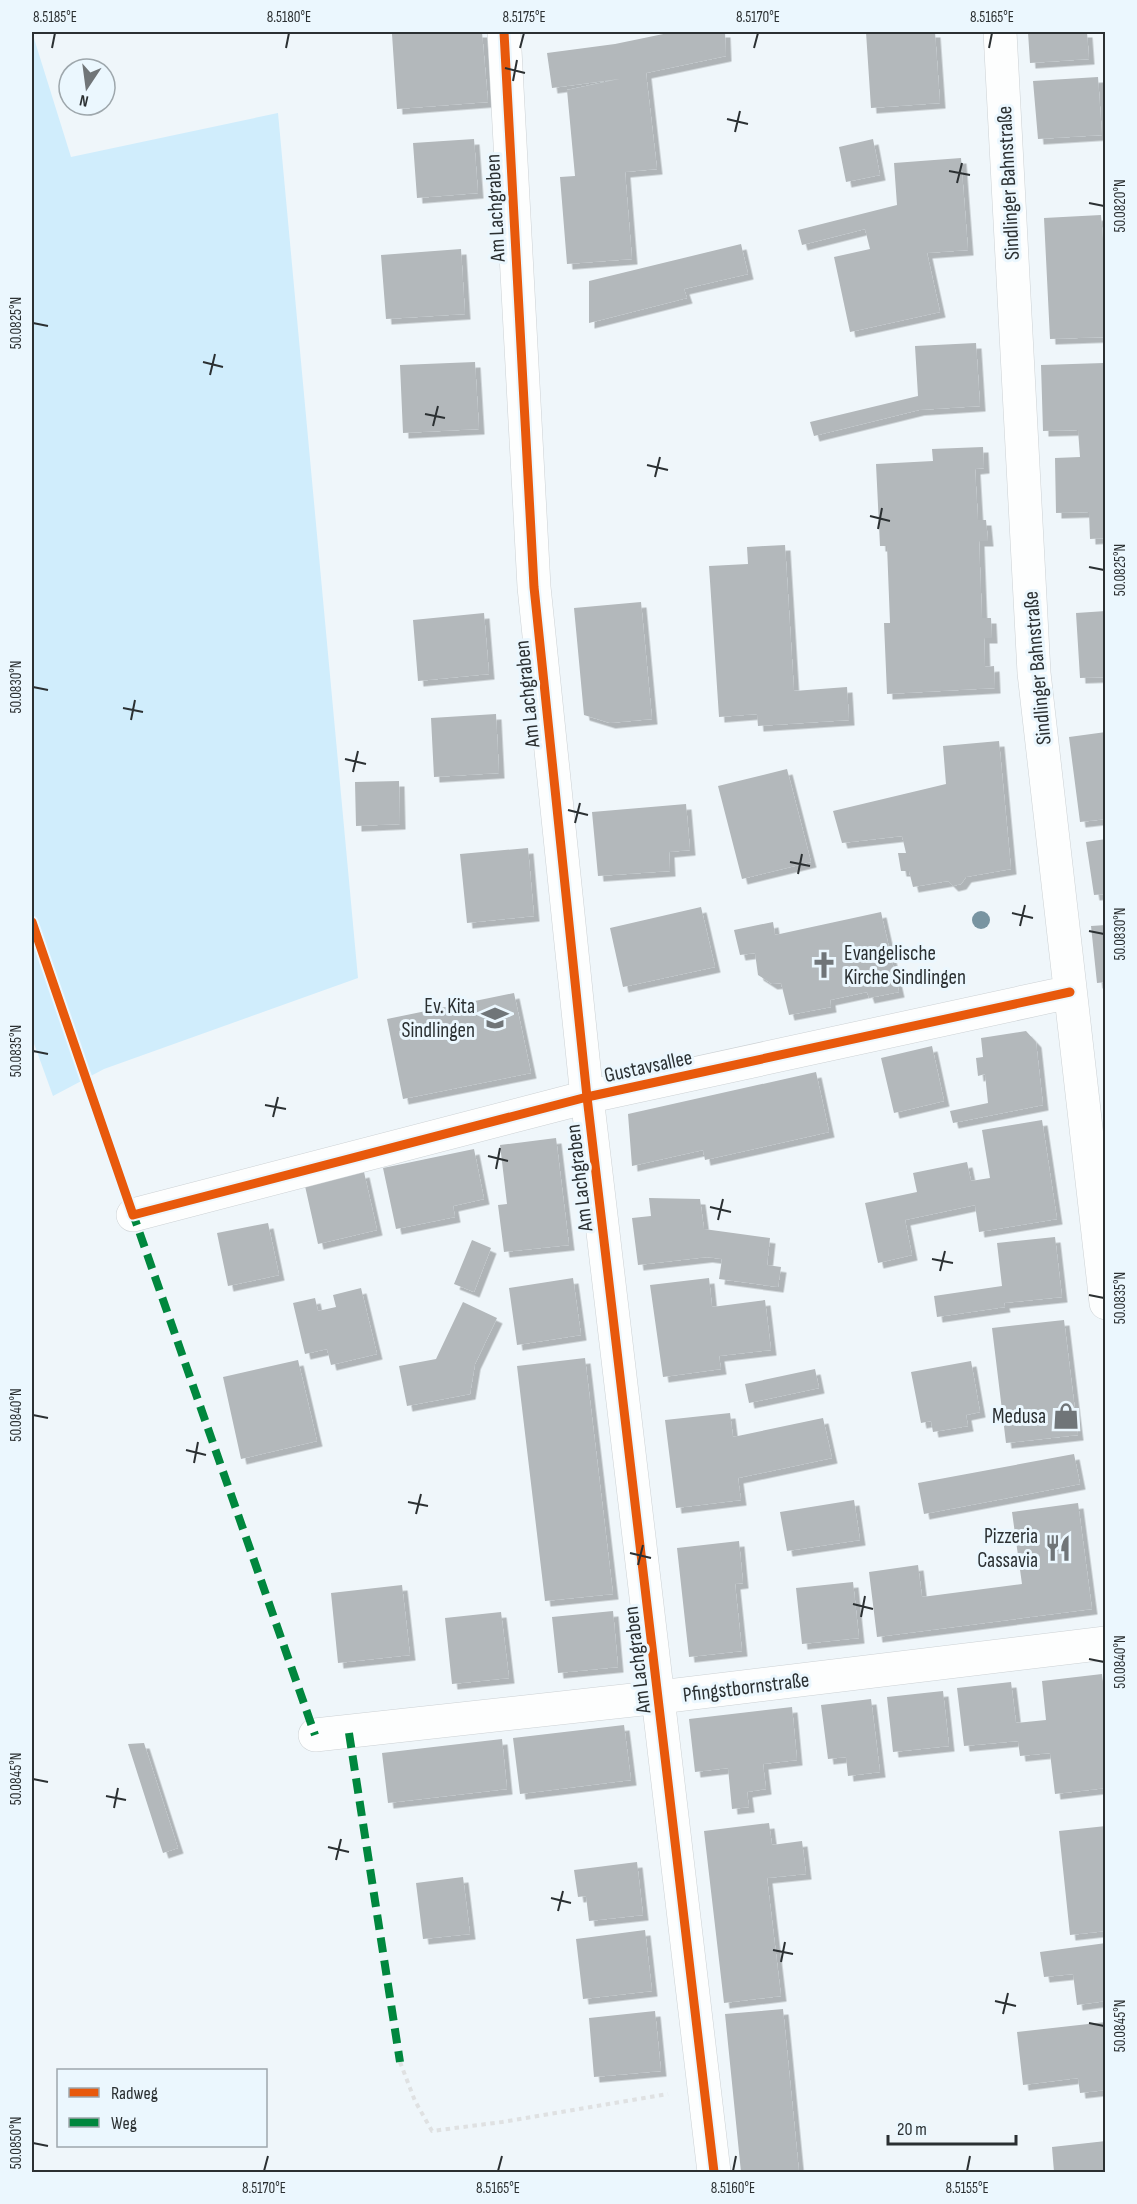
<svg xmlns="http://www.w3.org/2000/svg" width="1137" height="2204" font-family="'Sofia Sans Condensed',sans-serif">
  <defs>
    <filter id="shadow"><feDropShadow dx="5.5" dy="5.5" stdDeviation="0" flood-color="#0004"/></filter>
  </defs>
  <rect width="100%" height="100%" fill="#eff6fa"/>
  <path fill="#d0edfc" d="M32,32L71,157L278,113L358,978L104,1069L53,1096L32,1038Z"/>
  <path fill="#b3b8bb" filter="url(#shadow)" d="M428,32H482L488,102L397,109L392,34Z
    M673,32H725L726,56L646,73L657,169L625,172L632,259L567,264L560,177L575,176L567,90L619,79L552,88L547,53L615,44Z
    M866,32H935L940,103L871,108Z
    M1028,32H1087L1089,59L1030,63Z
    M1098,77L1102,135L1038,139L1033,81Z
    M474,139L478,193L417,198L413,143Z
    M873,139L880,175L846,182L839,147Z
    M961,158L968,250L927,253L940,312L850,332L834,257L870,249L865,229L802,245L798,230L897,205L894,163Z
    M1101,215L1106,275V337L1050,339L1044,218Z
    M741,244L748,274L684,289L687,298L589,323V281Z
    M461,249L465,314L386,319L381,255Z
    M976,343L980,406L919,410L814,436L810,422L918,396L915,346Z
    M475,362L479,429L403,433L400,365Z
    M1104,363L1106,538L1090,539L1089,512L1056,513L1055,458L1080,457L1078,430L1043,431L1041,365Z
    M983,447L984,468L975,469L978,520H986L988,541H979L982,618H991L992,638H984L985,667L994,666L995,688L887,694L884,623H890L887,546H880L876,464L933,461L932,449Z
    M785,545L794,691L847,687L849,720L758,726L757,714L719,717L709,566L748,564L747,547Z
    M641,602L652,719L610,723L584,715L574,608Z
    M1106,611V677L1080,678L1076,613Z
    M484,613L489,674L418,681L413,620Z
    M496,714L499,773L434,777L431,718Z
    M1106,732V819L1080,822L1069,737Z
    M999,741L1011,869L966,877L961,884L953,886L948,881L913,887L909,871H901L898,853H906L902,836L842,843L833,811L946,784L943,746Z
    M787,769L811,862L742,879L718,786Z
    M399,781L400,824L356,826L355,782Z
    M686,804L690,850L669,852L670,871L598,876L592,812Z
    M1106,839V894L1094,895L1086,842Z
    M528,848L534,916L467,923L460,854Z
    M701,907L715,967L623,987L610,928Z
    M881,912L899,992L869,998L867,992L830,1000L831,1007L789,1015L781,983L772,984L758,975L755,953L740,955L734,930L773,922L775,935Z
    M1106,925V982L1097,983L1091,926Z
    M514,993L531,1073L403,1099L387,1019Z
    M1026,1031L1036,1042L1043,1105L953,1123L950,1111L988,1103L985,1074L978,1076L976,1058L983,1057L981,1038Z
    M932,1046L944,1101L894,1113L881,1058Z
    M816,1072L829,1132L705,1160L703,1150L632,1166L628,1114Z
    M1042,1120L1057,1219L979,1232L975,1205L905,1220L912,1255L878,1263L865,1203L917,1192L913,1173L967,1162L971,1181L990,1178L982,1130Z
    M556,1138L569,1245L504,1252L498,1205L507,1204L500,1145Z
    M474,1149L484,1199L453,1206L455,1217L396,1229L383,1168Z
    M364,1172L377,1230L318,1244L305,1186Z
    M649,1198L700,1199L704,1229L770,1238L767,1265L781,1267L778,1287L719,1279L722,1259L707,1257L638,1265L632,1218L651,1216Z
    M268,1223L279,1275L228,1286L217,1233Z
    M1055,1237L1062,1297L1004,1303L1005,1307L937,1317L934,1296L1002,1286L997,1243Z
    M472,1240L491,1248L474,1292L454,1284Z
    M573,1278L581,1335L517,1345L509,1288Z
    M709,1278L712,1307L765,1300L771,1350L719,1356L721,1369L663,1377L650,1285Z
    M361,1288L377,1354L331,1365L327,1349L305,1354L293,1303L315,1298L318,1311L336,1307L333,1295Z
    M463,1302L497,1318L475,1364L470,1394L407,1406L399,1366L436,1359Z
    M1064,1320L1078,1435L1006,1443L992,1328Z
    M585,1358L613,1594L545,1601L517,1366Z
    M298,1360L317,1441L241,1459L223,1377Z
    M971,1361L980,1412L966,1415L968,1426L933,1432L931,1421L921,1423L911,1372Z
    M815,1369L819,1388L749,1403L745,1384Z
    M730,1413L733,1437L823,1418L832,1458L738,1478L741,1500L676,1508L665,1420Z
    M1074,1454L1080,1484L924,1514L918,1483Z
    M854,1500L860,1540L787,1551L780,1512Z
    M1078,1503L1092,1609L877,1637L869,1572L918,1565L922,1597L1022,1584L1012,1512Z
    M739,1541L743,1583L735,1584L742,1651L689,1657L677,1548Z
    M853,1582L859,1638L802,1644L796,1588Z
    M402,1585L410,1655L338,1663L331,1593Z
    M613,1611L618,1667L558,1673L552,1617Z
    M501,1612L509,1678L452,1684L445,1618Z
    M1102,1674L1106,1710V1788L1055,1794L1050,1753L1020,1756L1018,1741L964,1746L957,1688L1011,1682L1016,1723L1046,1720L1042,1681Z
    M943,1691L949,1746L893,1752L887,1697Z
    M871,1699L880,1772L848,1776L846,1757L828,1759L821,1705Z
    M792,1707L797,1760L763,1764L766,1789L747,1792L749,1807L732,1809L728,1768L695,1772L689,1719Z
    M624,1725L631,1780L520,1794L513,1738Z
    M502,1739L507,1789L388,1803L382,1753Z
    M144,1743L178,1848L163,1853L128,1744Z
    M769,1823L772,1845L802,1841L806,1874L767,1878L781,1996L724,2003L704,1831Z
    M1106,1826V1931L1070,1935L1059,1831Z
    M637,1862L643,1915L589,1921L586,1896L578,1897L574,1870Z
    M463,1877L470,1934L423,1939L416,1883Z
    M645,1930L652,1991L583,1999L576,1939Z
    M1106,1943V2001L1077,2005L1073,1974L1044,1977L1040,1952Z
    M783,2009L799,2172H741L725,2014Z
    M655,2011L661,2071L594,2077L589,2018Z
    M1106,2022V2090L1080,2093L1078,2078L1023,2085L1017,2032Z
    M1106,2141V2172H1054L1052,2147Z"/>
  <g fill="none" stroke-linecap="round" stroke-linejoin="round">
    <defs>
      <path id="minor" d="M504,32L534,587L587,1097L714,2172
        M1000,32L1034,673L1106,1303
        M133,1215L587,1097L1070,992
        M315,1735L660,1697L1106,1643"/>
    </defs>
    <use href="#minor" stroke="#ccd1d4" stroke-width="34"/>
    <path stroke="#dfe1e2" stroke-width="4" stroke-dasharray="4.5 4.5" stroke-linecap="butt" d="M400,2062L415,2101L432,2131L502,2122L668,2094"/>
    <use href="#minor" stroke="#fdfefe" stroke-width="33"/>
    <path stroke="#00873e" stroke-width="8" stroke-dasharray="15 8" stroke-linecap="butt" d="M132,1211L315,1735
      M349,1733L400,2062"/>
    <defs>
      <path id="cycleway" d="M504,32L534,587L587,1097L714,2172
        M32,922L133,1215L587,1097L1070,992"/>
    </defs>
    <use href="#cycleway" stroke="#ebf7fe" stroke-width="13"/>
    <use href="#cycleway" stroke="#e8590c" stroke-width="9"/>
  </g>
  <circle fill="#7894a1" cx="981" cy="920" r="9"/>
  <path fill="none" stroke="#2b3032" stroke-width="2" d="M52,48L55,33M286,48L289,33M520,48L524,33M754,48L758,33M989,48L992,33M505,68L525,73M513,81L517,60M727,119L748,124M735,132L740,111M949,171L970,175M957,183L962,163M1089,203L1104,206M33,323L48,326M203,362L223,367M210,375L215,354M425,414L445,418M433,426L438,406M647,465L668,470M655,477L660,457M870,516L890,521M878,529L882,508M1089,567L1104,570M33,687L48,690M123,708L143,712M131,720L135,700M345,759L366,764M353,772L358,751M568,810L588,815M575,823L580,803M790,862L810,866M798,874L802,854M1012,913L1033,918M1020,926L1025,905M1089,931L1104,934M33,1051L48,1054M265,1105L286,1109M273,1117L278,1097M488,1156L508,1161M496,1169L500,1148M710,1207L731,1212M718,1220L723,1199M932,1259L953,1263M940,1271L945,1251M1089,1295L1104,1298M33,1415L48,1418M186,1450L206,1455M194,1463L198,1442M408,1502L428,1506M416,1514L421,1494M630,1553L651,1558M638,1565L643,1545M853,1604L873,1609M861,1617L865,1596M1089,1659L1104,1662M33,1779L48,1782M106,1796L126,1800M114,1808L118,1788M328,1847L349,1852M336,1860L341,1839M551,1898L571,1903M558,1911L563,1891M773,1950L793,1954M781,1962L785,1942M995,2001L1016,2006M1003,2014L1008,1993M1089,2023L1104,2026M33,2143L48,2146M264,2171L268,2156M498,2171L502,2156M733,2171L736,2156M967,2171L970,2156"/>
  <defs>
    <symbol id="church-bare" viewBox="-9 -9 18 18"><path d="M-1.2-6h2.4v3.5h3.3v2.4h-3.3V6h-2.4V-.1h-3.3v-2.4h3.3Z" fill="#707578" stroke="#ebf7fe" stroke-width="2.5" paint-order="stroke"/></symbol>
    <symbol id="school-bare" viewBox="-9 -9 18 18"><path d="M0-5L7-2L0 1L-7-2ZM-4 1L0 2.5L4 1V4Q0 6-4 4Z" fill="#707578" stroke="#ebf7fe" stroke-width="2.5" paint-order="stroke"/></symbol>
    <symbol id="shop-bare" viewBox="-9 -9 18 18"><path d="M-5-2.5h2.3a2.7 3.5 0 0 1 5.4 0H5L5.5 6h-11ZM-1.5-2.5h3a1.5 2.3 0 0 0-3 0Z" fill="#707578" stroke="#ebf7fe" stroke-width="2.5" paint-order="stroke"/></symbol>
    <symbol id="restaurant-bare" viewBox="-9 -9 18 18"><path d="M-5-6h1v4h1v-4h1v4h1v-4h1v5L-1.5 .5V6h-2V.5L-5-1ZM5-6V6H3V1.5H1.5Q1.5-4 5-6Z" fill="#707578" stroke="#ebf7fe" stroke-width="2.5" paint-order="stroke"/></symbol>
  </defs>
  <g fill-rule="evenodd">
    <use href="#church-bare" x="805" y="946" width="38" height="38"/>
    <use href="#school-bare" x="476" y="999" width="38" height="38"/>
    <use href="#shop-bare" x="1047" y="1397" width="38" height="38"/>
    <use href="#restaurant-bare" x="1039" y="1529" width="38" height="38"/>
  </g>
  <g text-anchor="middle" stroke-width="6" stroke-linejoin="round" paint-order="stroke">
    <g font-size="21" fill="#2b3032" stroke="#ebf7fe">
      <text transform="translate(1008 183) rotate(-93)" y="7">Sindlinger Bahnstraße</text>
      <text transform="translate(495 208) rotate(-93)" y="7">Am Lachgraben</text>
      <text transform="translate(1037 668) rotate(-95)" y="7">Sindlinger Bahnstraße</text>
      <text transform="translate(527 694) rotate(-96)" y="7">Am Lachgraben</text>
      <text transform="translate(648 1066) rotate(-12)" y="7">Gustavsallee</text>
      <text transform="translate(579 1178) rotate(-97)" y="7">Am Lachgraben</text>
      <text transform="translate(637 1660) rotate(-97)" y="7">Am Lachgraben</text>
      <text transform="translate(746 1687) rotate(-7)" y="7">Pfingstbornstraße</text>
    </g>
    <g font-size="21" fill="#2b3032" stroke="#ebf7fe" text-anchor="end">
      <text x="844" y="960" text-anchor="start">Evangelische<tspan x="844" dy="24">Kirche Sindlingen</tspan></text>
      <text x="475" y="1013">Ev. Kita<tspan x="475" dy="24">Sindlingen</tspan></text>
      <text x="1046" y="1423">Medusa</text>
      <text x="1038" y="1543">Pizzeria<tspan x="1038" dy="24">Cassavia</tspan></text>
    </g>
  </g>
  <rect width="1137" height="2204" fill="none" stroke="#ebf7fe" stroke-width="66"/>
  <rect x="57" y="2069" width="210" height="78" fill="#ebf7fe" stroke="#9ea7ac" stroke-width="1.5"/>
  <rect x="69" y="2088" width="30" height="9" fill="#e8590c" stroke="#9ea7ac" stroke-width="1.5"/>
  <text x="111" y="2099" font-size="18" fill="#2b3032">Radweg</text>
  <rect x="69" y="2118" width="30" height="9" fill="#00873e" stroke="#9ea7ac" stroke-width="1.5"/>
  <text x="111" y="2129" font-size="18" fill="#2b3032">Weg</text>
  <g transform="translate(87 87) rotate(193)"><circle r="28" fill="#ebf7fe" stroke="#9ea7ac" stroke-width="1.5"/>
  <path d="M0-4.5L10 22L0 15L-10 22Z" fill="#707578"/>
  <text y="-9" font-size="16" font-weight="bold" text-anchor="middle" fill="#2b3032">N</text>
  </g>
  <path d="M888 2135v9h128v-9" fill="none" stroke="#2b3032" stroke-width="3"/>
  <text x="897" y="2135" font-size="18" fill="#2b3032" stroke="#ebf7fe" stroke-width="4.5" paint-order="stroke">20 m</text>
  <rect x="33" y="33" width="1071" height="2138" fill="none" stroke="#2b3032" stroke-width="2"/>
  <g font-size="15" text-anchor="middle" fill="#2b3032">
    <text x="55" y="22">8.5185°E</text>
    <text x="289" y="22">8.5180°E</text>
    <text x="524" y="22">8.5175°E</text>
    <text x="758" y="22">8.5170°E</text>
    <text x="992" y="22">8.5165°E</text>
    <text transform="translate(1120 206) rotate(-90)" y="5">50.0820°N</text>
    <text transform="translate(16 323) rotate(-90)" y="5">50.0825°N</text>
    <text transform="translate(1120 570) rotate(-90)" y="5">50.0825°N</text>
    <text transform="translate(16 687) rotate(-90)" y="5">50.0830°N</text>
    <text transform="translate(1120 934) rotate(-90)" y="5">50.0830°N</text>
    <text transform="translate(16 1051) rotate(-90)" y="5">50.0835°N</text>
    <text transform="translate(1120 1298) rotate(-90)" y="5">50.0835°N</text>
    <text transform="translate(16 1415) rotate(-90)" y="5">50.0840°N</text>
    <text transform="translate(1120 1662) rotate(-90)" y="5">50.0840°N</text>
    <text transform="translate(16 1779) rotate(-90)" y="5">50.0845°N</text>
    <text transform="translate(1120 2026) rotate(-90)" y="5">50.0845°N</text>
    <text transform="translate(16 2143) rotate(-90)" y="5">50.0850°N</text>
    <text x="264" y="2193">8.5170°E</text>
    <text x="498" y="2193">8.5165°E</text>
    <text x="733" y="2193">8.5160°E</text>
    <text x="967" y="2193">8.5155°E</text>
  </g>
</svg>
